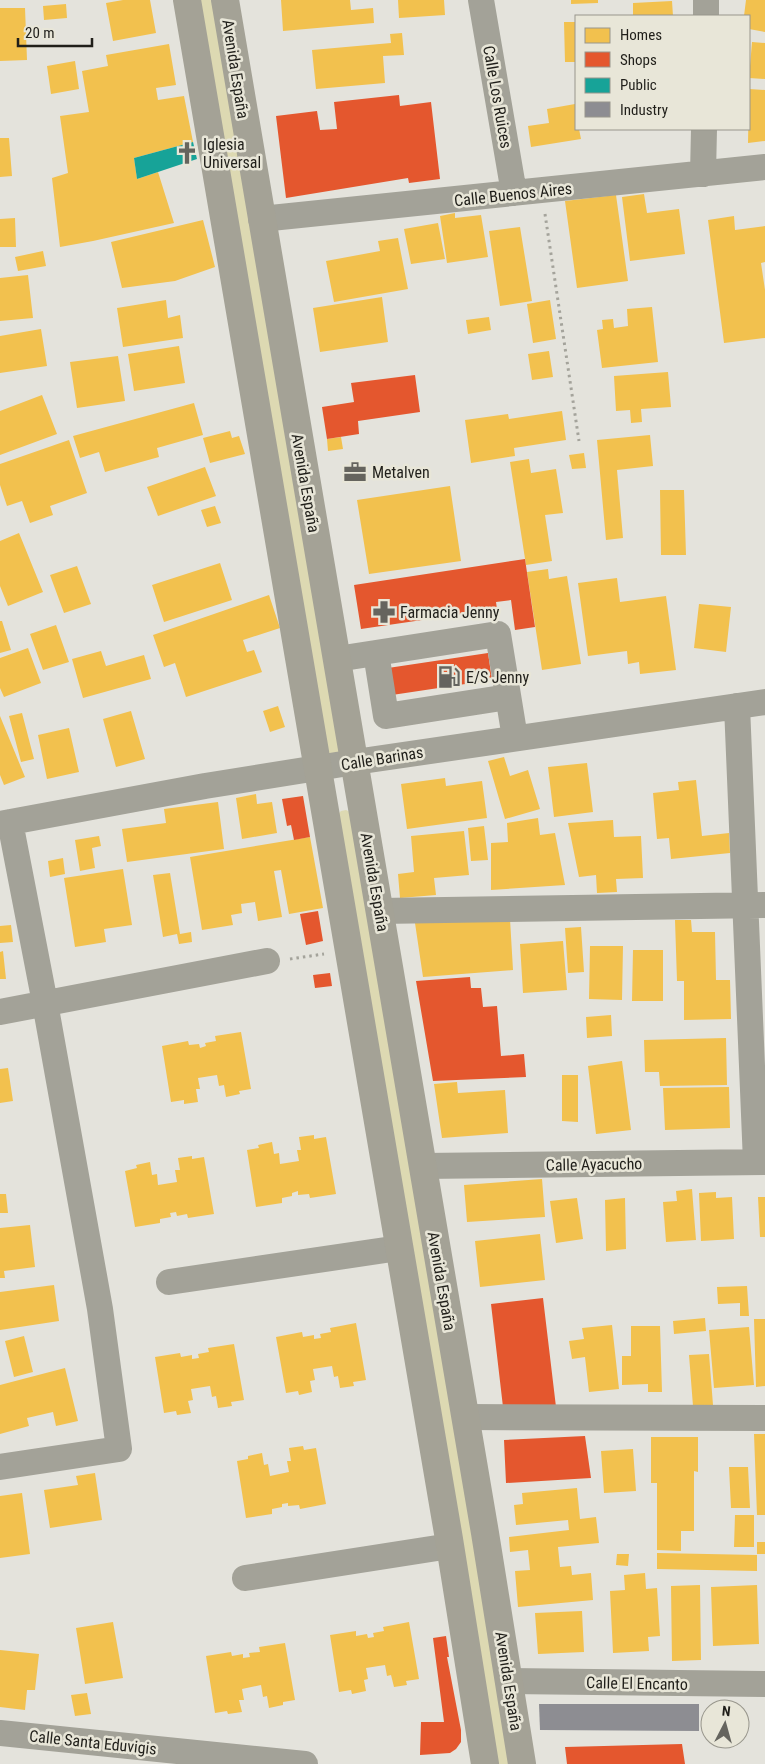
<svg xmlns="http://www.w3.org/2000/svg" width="765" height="1764" font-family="'Roboto Condensed',sans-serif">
  <rect width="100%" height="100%" fill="#e4e3dc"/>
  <path fill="#ddd9b2" d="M198,0H213L340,751L337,754L328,753Z
    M346,810L350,812L511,1764H496L338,814L341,811Z"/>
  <path fill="#f2c14e" d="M123,0H150L156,33L113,41L106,3Z
    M281,0H350L351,10L373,8L374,23L283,31Z
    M398,0H444L445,15L399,18Z
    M571,0H598V3L571,4Z
    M746,0H765V32L749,29V16H744Z
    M672,1L673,16H633V3Z
    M66,4L67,18L44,20L43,6Z
    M0,8H25L27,60L0,61Z
    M564,22H576V62H565Z
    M402,33L404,55L383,56L385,83L316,89L312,50L391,43L390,34Z
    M752,42L765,43V79L749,78Z
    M169,44L176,85L156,88L158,100L184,96L193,142L134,158L137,179L158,172L174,223L93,241L60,247L52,178L68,173L60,116L89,112L82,71L108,66L106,55Z
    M75,61L79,89L51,94L47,66Z
    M749,89L765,90V141L748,143Z
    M575,104L576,129H579L581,139L531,147L528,126L549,123L547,109Z
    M0,138H9L12,176L0,177Z
    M644,194L647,213L679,209L685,254L630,261L622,197Z
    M616,195L628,281L577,288L565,201Z
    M455,213V218L481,215L488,257L447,263L440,216Z
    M734,216L735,230L765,226V262L761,263L765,290V338L724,343L708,220Z
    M15,218L16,247H0V219Z
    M203,220L215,267L175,281L122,288L111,242Z
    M438,223L445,259L411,264L404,229Z
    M520,227L532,301L500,306L489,231Z
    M398,238L408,289L334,302L326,261L380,251L378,241Z
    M43,251L46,266L18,271L15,257Z
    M28,275L33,318L0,321V278Z
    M382,297L388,342L320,352L313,308Z
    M166,300L168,318L180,315L183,338L123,347L117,308Z
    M550,300L556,339L533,343L527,304Z
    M652,307L658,362L602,368L597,330L603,329L602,320L613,319L614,328L628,326L627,309Z
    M489,317L491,330L468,334L466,320Z
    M41,329L47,366L0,373V336Z
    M179,346L185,383L134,391L128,354Z
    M549,351L553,377L532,380L528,354Z
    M118,356L125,401L77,408L70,362Z
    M668,372L671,407L641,409L642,422L631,423L630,410L616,411L614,376Z
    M42,395L57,434L0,455V411Z
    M194,403L203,435L157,448L159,457L105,472L99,452L80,458L73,436Z
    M562,411L566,440L514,448L515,456L471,463L465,420L508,414L509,419Z
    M230,431L232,438L239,436L245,454L210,463L203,438Z
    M650,435L653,466L617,470L623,538L606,540L597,440Z
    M341,437L343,449L328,451L327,439Z
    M69,440L87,493L50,506L53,515L30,523L22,501L7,506L0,485V464Z
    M584,453L586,468L572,469L569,455Z
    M529,459L531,473L556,469L563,513L545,515L552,561L526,565L510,462Z
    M205,467L216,496L158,516L147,487Z
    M450,486L461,561L369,574L357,500Z
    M660,490H684L686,555H661Z
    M215,506L221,523L207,527L201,510Z
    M19,533L43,592L8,606L0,586V541Z
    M220,563L232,600L164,622L152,585Z
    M77,566L91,604L64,613L50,575Z
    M548,569L549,579L567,576L581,664L542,670L527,572Z
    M617,578L620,602L666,596L676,670L640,674L639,662L628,664L627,651L588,656L578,583Z
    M269,595L280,628L243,640L247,652L254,650L262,672L186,697L175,663L164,667L153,635Z
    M699,604L731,607L726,652L694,648Z
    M0,621H2L11,650L0,653Z
    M56,625L69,662L43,670L30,634Z
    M28,648L41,683L4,697L0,688V658Z
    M101,651L106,666L144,655L151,679L83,698L72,659Z
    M278,706L285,727L270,732L263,711Z
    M131,711L145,759L116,767L103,719Z
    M22,713L34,759L21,762L9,716Z
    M0,716L25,777L4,785L0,775Z
    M69,728L79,772L47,779L38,735Z
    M504,757L510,776L528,770L540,809L505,819L488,761Z
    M587,763L593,812L554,817L548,767Z
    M445,778L446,786L482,781L487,818L407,829L401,784Z
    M696,780L702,836L729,833L730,853L671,859L669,838L657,839L653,793L679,790L678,782Z
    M256,794L257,804L272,802L277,833L242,839L236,798Z
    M218,802L224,849L127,862L122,829L166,823L164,809Z
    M538,818L540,835L555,833L565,885L491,890V843L508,842L507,823Z
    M613,820L614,837L641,836L643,878L616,879L617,892L597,893L596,875L579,877L568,823Z
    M484,826L488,860L471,861L468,828Z
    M464,831L469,875L434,878L436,895L400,898L398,874L414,872L411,836Z
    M99,836L101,846L92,848L95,868L80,871L75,840Z
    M310,837L323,908L289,914L281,870L274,871L282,917L258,921L255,902L241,904L242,913L231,915L233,925L202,930L190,857Z
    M63,858L65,874L50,877L48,861Z
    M123,869L132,925L104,929L106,942L75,947L64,878Z
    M170,873L180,934L191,932L192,942L179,944L177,934L163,937L153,875Z
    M510,919L513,970L423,977L415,923Z
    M675,920H691L692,932H715L716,980H730L731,1019L684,1020V981H677Z
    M11,925L13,942L0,943V926Z
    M581,927L584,972L568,973L565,928Z
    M563,941L567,990L523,993L520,944Z
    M590,946H623L622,1000L589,999Z
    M633,950H663V1001H632Z
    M3,951L6,979H0V952Z
    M611,1015L612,1036L587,1038L586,1017Z
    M241,1032L251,1089L239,1091L240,1094L226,1097L224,1085L219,1086L217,1075L198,1078L200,1089H196L198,1102L184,1104V1100L171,1102L162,1046L188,1041L189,1045L199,1044L200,1048L206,1046L205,1043L216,1041L215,1036Z
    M726,1038L727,1085L660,1086L659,1072H645L644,1040Z
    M622,1061L631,1130L596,1134L588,1066Z
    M8,1068L13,1101L0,1103V1069Z
    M562,1075H578V1122L562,1121Z
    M457,1082L458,1093L505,1090L508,1133L442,1138L434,1084Z
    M729,1087L730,1128L665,1130L663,1088Z
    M314,1135V1139L326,1137L336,1194L310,1198L309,1194L298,1195V1191L292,1193V1196L282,1198V1203L256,1207L247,1150L259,1148L258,1145L272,1142L274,1154L279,1153L280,1164L299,1161L297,1150H301L299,1137Z
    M192,1156V1159L204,1157L214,1214L188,1218L187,1214L177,1216L176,1212L170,1213L171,1217L160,1219V1223L135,1227L125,1171L137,1168L136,1165L150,1162L152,1175L157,1174L158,1185L177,1182L175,1170H180L178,1158Z
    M542,1179L545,1217L467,1222L464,1185Z
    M692,1189L696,1240L666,1242L663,1202L677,1201L676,1191Z
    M716,1192V1198L732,1197L734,1239L701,1241L699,1193Z
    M0,1194H6L8,1213H0Z
    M758,1197H765V1237H760Z
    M577,1198L583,1239L556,1243L550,1201Z
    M625,1198L626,1249L606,1251L605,1200Z
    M30,1225L35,1267L4,1271L5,1278H0V1228Z
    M540,1234L545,1280L480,1287L475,1241Z
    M54,1285L59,1321L0,1330V1292Z
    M747,1286L749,1316H740V1303L718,1304L717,1287Z
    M705,1318L706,1331L674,1334L673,1321Z
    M754,1319H765V1386L756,1387Z
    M356,1323L366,1380L353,1382L354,1386L340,1388L338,1376L334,1377L332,1366L313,1369L315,1380L310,1381L312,1392L299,1395L298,1391L286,1393L276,1337L302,1332L303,1337L314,1335V1339L321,1338L320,1334L331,1332L330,1328Z
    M612,1325L619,1389L589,1392L585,1357L572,1359L569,1341L584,1339L582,1328Z
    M631,1326H660L662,1392H648V1384L622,1385V1356H631Z
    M749,1327L754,1385L714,1388L709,1330Z
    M24,1336L33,1372L14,1377L5,1341Z
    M234,1344L244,1400L231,1402L232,1406L218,1408L216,1396L212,1397L210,1386L191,1389L193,1400L188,1401L191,1413L177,1415L176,1411L164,1413L155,1357L180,1353L181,1357L192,1355V1359L199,1358L198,1354L209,1352L208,1348Z
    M709,1354L713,1405L693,1406L689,1355Z
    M65,1368L78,1421L56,1426L53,1412L27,1418L29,1426L0,1434V1385Z
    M754,1434H765V1515H757Z
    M651,1437H698V1472L694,1471V1531H681V1551L657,1550V1483H651Z
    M303,1446L304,1450L316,1448L326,1504L300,1509L299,1505L288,1506V1503L282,1504V1507L272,1509V1514L246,1518L237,1461L248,1459V1456L262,1453L264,1465L268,1464L270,1476L289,1472L287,1461H291L289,1448Z
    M633,1449L636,1491L604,1493L601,1451Z
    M729,1467H748L750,1508H731Z
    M95,1473L102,1520L50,1528L44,1490L78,1485L76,1476Z
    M577,1488L580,1519L596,1517L599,1543L558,1547L560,1567L571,1566L572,1575L591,1573L593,1600L518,1607L515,1571L530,1570L528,1550L510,1552L509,1537L569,1530L568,1520L516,1525L514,1505L523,1504L522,1493Z
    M22,1493L30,1554L0,1558V1496Z
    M735,1515H754V1547H734Z
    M757,1542H765V1554H757Z
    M657,1553L757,1555V1571L657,1569Z
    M617,1554H629L628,1566L616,1565Z
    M645,1573L646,1589L657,1588L660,1636L648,1637L649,1651L613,1653L610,1591L625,1590L624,1575Z
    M700,1585L701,1660L672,1661L671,1586Z
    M757,1585L759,1644L713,1646L711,1587Z
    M582,1611L584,1652L538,1654L535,1613Z
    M113,1622L123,1678L85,1684L76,1628Z
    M409,1622L419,1679L406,1681L407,1685L394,1687L391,1675L387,1676L385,1665L366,1668L368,1679L364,1680L366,1691L352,1694L351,1690L339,1692L330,1635L356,1631V1636L367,1634L368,1638L374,1637L373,1633L384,1631L383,1627Z
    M285,1643L295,1700L283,1702V1705L269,1708L267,1696L263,1697L261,1685L242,1689L244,1700H239L242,1712L228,1714L227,1711L215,1713L206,1656L231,1652L232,1656L243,1654V1658L250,1657L249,1653L260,1652L259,1647Z
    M0,1650L39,1654L35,1690H27L25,1710L0,1707Z
    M87,1693L91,1714L75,1716L71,1695Z"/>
  <path fill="#e4572e" d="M399,95L400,106L431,102L440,179L409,183L408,178L286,198L276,116L317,111L320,130L337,129L334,102Z
    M415,375L420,412L358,421L359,434L327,439L322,407L354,402L351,383Z
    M525,559L535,627L515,630L511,600L496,602L497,609L361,629L354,585Z
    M488,653L492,680L392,695L388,668Z
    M303,796L310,837L294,840L291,825L287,826L282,799Z
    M318,911L323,941L306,945L300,914Z
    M330,973L332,986L315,988L313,975Z
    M470,977L471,988H481L483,1007L497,1006L501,1056L524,1054L526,1077L433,1081L416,981Z
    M543,1298L556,1407H503L491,1304Z
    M585,1436L591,1478L506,1483L504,1440Z
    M446,1636L449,1657H447L461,1730V1742L456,1749L450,1753L420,1755L421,1722H444L433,1638Z
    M682,1744L685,1764H567L565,1747Z"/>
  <path fill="#17a398" d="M193,142L197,159L137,179L134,158Z"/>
  <path fill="#8d8d92" d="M539,1704H699V1731L540,1730Z"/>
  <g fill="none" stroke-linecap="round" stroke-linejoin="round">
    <path stroke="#a4a39b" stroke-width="3" stroke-dasharray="2.5 4" stroke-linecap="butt" d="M545,214L579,441
      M290,959L324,954"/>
    <path stroke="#a3a298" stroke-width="26" d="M481,0L514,193
      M706,0V16
      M703,174L704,129
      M261,219L765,167
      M376,653L386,716L508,697
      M337,659L498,634L515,738
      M737,706L756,1162
      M0,824L205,786L355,762L765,702
      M380,911L765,905
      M0,1012L267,961
      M423,1166L765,1162
      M169,1282L399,1248
      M465,1417L765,1418
      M0,1467L119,1449L100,1309L45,1003L10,822
      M245,1578L450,1546
      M509,1681L765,1684
      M0,1733L305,1764"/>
    <path stroke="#a4a296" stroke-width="28" d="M187,0L449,1539L485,1764
      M225,0L485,1533L522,1764"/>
  </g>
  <defs>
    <symbol id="church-bare" viewBox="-9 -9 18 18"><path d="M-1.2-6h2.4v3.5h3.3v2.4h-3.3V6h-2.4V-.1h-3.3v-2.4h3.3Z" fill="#65645e" stroke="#e8e6d8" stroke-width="2.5" paint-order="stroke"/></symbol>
    <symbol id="office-bare" viewBox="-9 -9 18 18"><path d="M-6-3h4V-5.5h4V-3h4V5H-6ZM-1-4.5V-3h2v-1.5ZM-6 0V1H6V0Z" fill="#65645e" stroke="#e8e6d8" stroke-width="2.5" paint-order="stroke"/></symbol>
    <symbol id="pharmacy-bare" viewBox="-9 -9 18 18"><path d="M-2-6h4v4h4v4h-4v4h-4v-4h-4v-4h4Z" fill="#65645e" stroke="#e8e6d8" stroke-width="2.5" paint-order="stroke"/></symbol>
    <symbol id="fuel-bare" viewBox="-9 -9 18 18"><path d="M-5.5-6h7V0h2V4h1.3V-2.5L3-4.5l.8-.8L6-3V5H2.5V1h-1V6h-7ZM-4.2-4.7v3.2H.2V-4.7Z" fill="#65645e" stroke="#e8e6d8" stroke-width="2.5" paint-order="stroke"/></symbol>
  </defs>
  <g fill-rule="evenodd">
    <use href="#church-bare" x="171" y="137" width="32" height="32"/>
    <use href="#office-bare" x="339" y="456" width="32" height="32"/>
    <use href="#pharmacy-bare" x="368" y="596" width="32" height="32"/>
    <use href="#fuel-bare" x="433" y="661" width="32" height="32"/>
  </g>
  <g text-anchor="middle" stroke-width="5" stroke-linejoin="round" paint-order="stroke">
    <g font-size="16" fill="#201f1a" stroke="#e8e6d8">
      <text transform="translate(236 69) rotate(81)" y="6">Avenida España</text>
      <text transform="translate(498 97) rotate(80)" y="6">Calle Los Ruices</text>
      <text transform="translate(513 194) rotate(-6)" y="6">Calle Buenos Aires</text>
      <text transform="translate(306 483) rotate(80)" y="6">Avenida España</text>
      <text transform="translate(382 758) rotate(-9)" y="6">Calle Barinas</text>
      <text transform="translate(375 882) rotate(80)" y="6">Avenida España</text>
      <text transform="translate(594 1164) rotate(-1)" y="6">Calle Ayacucho</text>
      <text transform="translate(442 1281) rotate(80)" y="6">Avenida España</text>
      <text transform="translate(509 1681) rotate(81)" y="6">Avenida España</text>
      <text transform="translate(637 1683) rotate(1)" y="6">Calle El Encanto</text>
      <text transform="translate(93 1742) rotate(6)" y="6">Calle Santa Eduvigis</text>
    </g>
    <g font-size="16" fill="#201f1a" stroke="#e8e6d8" text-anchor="start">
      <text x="203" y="150">Iglesia<tspan x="203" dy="18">Universal</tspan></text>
      <text x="372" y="478">Metalven</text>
      <text x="400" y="618">Farmacia Jenny</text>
      <text x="466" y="683">E/S Jenny</text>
    </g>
  </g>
  <rect x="575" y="15" width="175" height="115" fill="#e8e6d8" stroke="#98968c"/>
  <rect x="585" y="28" width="25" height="15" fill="#f2c14e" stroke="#98968c"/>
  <text x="620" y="40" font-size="15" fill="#201f1a">Homes</text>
  <rect x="585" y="52" width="25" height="15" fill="#e4572e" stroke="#98968c"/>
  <text x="620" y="65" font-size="15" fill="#201f1a">Shops</text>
  <rect x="585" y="78" width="25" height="15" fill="#17a398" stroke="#98968c"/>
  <text x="620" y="90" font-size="15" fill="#201f1a">Public</text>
  <rect x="585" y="102" width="25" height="15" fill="#8d8d92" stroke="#98968c"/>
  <text x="620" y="115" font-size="15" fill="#201f1a">Industry</text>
  <g transform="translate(725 1724) rotate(6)"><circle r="24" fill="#e8e6d8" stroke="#98968c"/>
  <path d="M0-4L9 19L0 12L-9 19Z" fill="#65645e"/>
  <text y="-8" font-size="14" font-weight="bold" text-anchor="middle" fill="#201f1a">N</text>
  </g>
  <path d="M18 38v8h74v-8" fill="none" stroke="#201f1a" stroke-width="2.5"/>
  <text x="25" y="38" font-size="15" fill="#201f1a" stroke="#e8e6d8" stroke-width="4" paint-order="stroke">20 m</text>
</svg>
